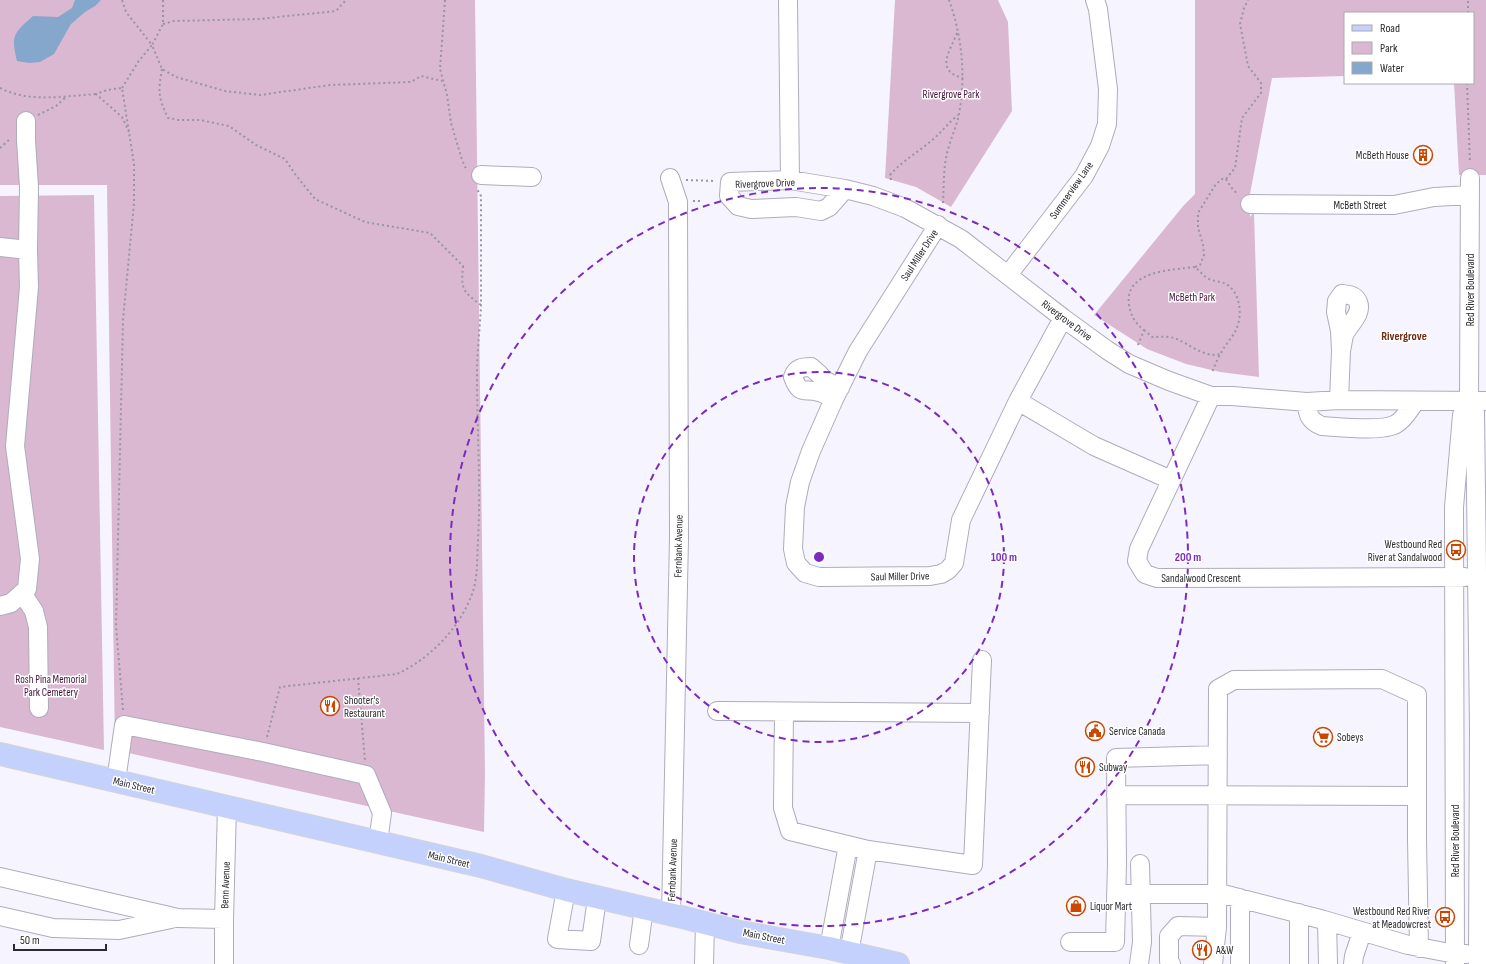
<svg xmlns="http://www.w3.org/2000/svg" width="1486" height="964" font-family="'Sofia Sans Condensed',sans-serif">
  <rect width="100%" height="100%" fill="#f6f5ff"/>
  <path fill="#dab8d1" d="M0,0H475L485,774L484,832L115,750L107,185H0Z
    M895,0H998L1008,22L1012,111L951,207L916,187L885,178Z
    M1195,0H1486V175H1459L1454,83H1473V13H1345V76L1272,78L1250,194V217L1254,212L1259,377L1220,372L1186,364L1147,349L1094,315L1184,205L1195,194Z
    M94,195L104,750L0,727V196Z"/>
  <path fill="#84a7cb" d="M75,0H101L95,6L85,12L71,24L54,54L40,62L29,63L17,61C11,35 13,34 33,16L58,17L72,8Z"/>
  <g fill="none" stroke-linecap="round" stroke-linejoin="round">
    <defs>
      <path id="minor" d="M788,0L790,180
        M481,175L532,177
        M670,178L678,202L679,538L671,915
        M845,189L829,207L821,211L796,207L751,209L738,206L729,196L730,182L790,180L845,189L873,196L905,208L961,239L1063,318L1107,350L1129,364L1169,381L1211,396H1232L1307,402L1339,400L1486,401
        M1250,204L1394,205L1434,197L1470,195
        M938,225L858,351L834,399L811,451L800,482L795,507L793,549L796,563L805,573L819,577L930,576L941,574L948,570L954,563L961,520L1018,401L1063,318
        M0,247L28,250L29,187L26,140V121
        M1008,275L1084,176L1100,146L1107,124L1108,89L1098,9L1095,0
        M1211,396L1139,549L1137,561L1145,574L1157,578L1465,577
        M834,399C829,397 824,393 819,392C804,388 800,396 793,377C796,368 802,367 811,367L819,374L824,380L840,388
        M1339,400L1341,351L1340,331L1336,312L1337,301L1342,294C1349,295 1355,295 1358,302C1363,314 1349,324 1344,335C1343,340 1342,346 1341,351
        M1018,401L1094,446L1171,480
        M1307,402C1307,415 1310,421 1322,426C1339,427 1383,432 1396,424C1405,419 1410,408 1416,401
        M1469,402L1475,413L1479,728L1478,964
        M22,593L34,611L38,627L39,708
        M0,606L11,603L27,589L30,559L15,446L29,287L28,250
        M717,711L980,713
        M784,712L783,808L790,831L868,850
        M116,781L124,725L263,752L366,775L382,813L378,842
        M1116,795L1417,796
        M0,877L178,918L224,919
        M566,890L557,939L591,941L597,898
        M1116,894H1223L1324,920L1408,945L1455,954H1466
        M1240,898V964
        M1299,913V964
        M0,916L53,928L119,930L171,919
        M1327,921L1328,964
        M1070,942H1115L1117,863L1116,758L1218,755
        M639,945L644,908
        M829,948L848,845
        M849,953L868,850L973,865L982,660
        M224,964V919L227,807
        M704,964L705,923
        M1139,964L1142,942L1140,864
        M1171,964L1169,961V936L1178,926L1217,927L1218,689L1234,680L1382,679L1417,695V840L1419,948
        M1213,964L1217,927
        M1353,964L1354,956L1362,932
        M1455,964L1454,507L1462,415L1469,402L1470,178"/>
      <path id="major" d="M0,754L481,866L566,890L678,916L740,932L829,948L898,964"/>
    </defs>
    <use href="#minor" stroke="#aeacbb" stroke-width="20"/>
    <use href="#major" stroke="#d4d4d6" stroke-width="24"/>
    <path stroke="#97969e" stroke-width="2" stroke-dasharray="2 3" stroke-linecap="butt" d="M163,0V24L152,45L162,69L176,77L225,91L260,95L330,85L411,82L421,76L442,81
      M445,0L440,69L447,95L451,123L462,160L467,171
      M1468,13V0
      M163,24L174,21L259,19L336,11L346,0
      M957,33C949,53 935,71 963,78
      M162,69C158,92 158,97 168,118L178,120H200L229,126L256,145L285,159L295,174L315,199L365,222L430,233L463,266C461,289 462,291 481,305
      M1467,83L1470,163
      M0,88C30,103 64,96 96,94
      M122,88L138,62L152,45L126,12L122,0
      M38,115L56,106L66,97
      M0,148L11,138
      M1226,179L1231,187L1238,195
      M686,180L715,181
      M891,180L890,175C902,161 917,153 931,141C941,133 948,123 958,115
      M693,201H700
      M943,203C944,184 943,164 949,146C952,135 957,125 959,114C966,76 962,36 949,0
      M1195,267L1200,265L1204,255L1203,245L1198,227V213L1216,184L1222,179H1226L1235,168L1242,118L1261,93V83L1248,66L1240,24L1244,8L1248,0
      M1144,330L1152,337C1159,337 1167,336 1174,338C1187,342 1205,359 1220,354
      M1138,345L1144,330C1135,323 1131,316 1129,305C1124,270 1173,270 1195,267C1200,271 1204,277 1209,279C1216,282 1223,281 1229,286C1242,297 1242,319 1235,332C1231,339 1225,345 1221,353C1217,359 1215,366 1212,372
      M358,678L365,761
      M123,710L116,626L123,320L134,203V164L122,88L107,90L96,94L122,117L129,132
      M267,737L280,687L397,674C431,658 461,627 473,591C478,575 477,557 478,540C481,485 477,430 477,374C477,351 480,328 481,305C481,269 481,232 481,196L477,189"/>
    <use href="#minor" stroke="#fff" stroke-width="18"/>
    <use href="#major" stroke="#c4d1fd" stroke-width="22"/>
  </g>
  <g fill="none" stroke="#7b2cbf" stroke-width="2" stroke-dasharray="7 5">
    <circle cx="819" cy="557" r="185"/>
    <circle cx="819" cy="557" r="369"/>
  </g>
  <defs>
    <symbol id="building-ring" viewBox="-11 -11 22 22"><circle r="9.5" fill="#fff" stroke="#cb4600" stroke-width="1.5"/><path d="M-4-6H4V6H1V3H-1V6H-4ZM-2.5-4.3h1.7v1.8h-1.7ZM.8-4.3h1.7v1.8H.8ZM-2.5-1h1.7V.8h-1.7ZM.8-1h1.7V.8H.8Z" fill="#cb4600"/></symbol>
    <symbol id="bus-ring" viewBox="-11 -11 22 22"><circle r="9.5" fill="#fff" stroke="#cb4600" stroke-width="1.5"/><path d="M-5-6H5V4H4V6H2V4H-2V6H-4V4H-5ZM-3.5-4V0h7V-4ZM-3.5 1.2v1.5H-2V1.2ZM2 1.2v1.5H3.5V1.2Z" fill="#cb4600"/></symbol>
    <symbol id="restaurant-ring" viewBox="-11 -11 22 22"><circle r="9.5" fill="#fff" stroke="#cb4600" stroke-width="1.5"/><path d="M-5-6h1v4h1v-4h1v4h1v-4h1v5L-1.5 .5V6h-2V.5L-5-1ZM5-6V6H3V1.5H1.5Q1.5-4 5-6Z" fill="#cb4600"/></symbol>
    <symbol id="civic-ring" viewBox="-11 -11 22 22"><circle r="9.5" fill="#fff" stroke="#cb4600" stroke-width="1.5"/><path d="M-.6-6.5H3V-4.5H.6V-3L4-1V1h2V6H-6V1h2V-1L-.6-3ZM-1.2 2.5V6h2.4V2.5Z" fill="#cb4600"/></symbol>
    <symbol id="supermarket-ring" viewBox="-11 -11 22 22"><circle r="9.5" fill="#fff" stroke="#cb4600" stroke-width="1.5"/><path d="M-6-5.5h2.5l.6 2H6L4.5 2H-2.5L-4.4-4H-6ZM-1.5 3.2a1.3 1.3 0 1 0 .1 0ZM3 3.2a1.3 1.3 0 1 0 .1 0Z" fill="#cb4600"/></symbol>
    <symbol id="shop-ring" viewBox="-11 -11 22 22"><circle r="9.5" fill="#fff" stroke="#cb4600" stroke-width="1.5"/><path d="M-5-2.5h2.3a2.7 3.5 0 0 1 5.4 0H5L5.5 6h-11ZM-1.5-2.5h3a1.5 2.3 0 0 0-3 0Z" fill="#cb4600"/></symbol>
  </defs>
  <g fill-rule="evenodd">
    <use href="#building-ring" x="1412" y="144" width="22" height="22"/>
    <use href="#bus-ring" x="1445" y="539" width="22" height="22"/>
    <use href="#restaurant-ring" x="319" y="695" width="22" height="22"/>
    <use href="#civic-ring" x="1084" y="720" width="22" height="22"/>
    <use href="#supermarket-ring" x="1312" y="726" width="22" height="22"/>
    <use href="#restaurant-ring" x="1074" y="756" width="22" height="22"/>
    <use href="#shop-ring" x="1065" y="895" width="22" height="22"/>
    <use href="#bus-ring" x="1434" y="906" width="22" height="22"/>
    <use href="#restaurant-ring" x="1191" y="939" width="22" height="22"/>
  </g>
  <g text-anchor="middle" stroke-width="3" stroke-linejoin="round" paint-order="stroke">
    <g font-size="11" fill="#46143d" stroke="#fff">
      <text x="951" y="98">Rivergrove Park</text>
      <text x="1192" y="301">McBeth Park</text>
      <text x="51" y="683">Rosh Pina Memorial<tspan x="51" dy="13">Park Cemetery</tspan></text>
    </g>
    <g font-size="11" fill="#2a2a30" stroke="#fff" text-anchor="start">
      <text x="1409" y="159" text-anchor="end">McBeth House</text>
      <text x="1442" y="548" text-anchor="end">Westbound Red<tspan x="1442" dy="13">River at Sandalwood</tspan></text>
      <text x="344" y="704">Shooter's<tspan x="344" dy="13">Restaurant</tspan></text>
      <text x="1109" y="735">Service Canada</text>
      <text x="1337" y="741">Sobeys</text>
      <text x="1099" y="771">Subway</text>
      <text x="1090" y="910">Liquor Mart</text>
      <text x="1431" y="915" text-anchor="end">Westbound Red River<tspan x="1431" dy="13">at Meadowcrest</tspan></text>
      <text x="1216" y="954">A&amp;W</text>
    </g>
    <g font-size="11" fill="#2a2a30" stroke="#fff">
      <text transform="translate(765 183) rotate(-2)" y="4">Rivergrove Drive</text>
      <text transform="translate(1071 190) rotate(-55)" y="4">Summerview Lane</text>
      <text x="1360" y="209">McBeth Street</text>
      <text transform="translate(919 255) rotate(-57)" y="4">Saul Miller Drive</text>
      <text transform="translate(1470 290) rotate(-90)" y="4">Red River Boulevard</text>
      <text transform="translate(1067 320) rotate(37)" y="4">Rivergrove Drive</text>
      <text transform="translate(678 546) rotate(-89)" y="4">Fernbank Avenue</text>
      <text transform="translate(900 576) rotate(-1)" y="4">Saul Miller Drive</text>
      <text x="1201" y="582">Sandalwood Crescent</text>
      <text transform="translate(134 785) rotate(13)" y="4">Main Street</text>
      <text transform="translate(1455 841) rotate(-90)" y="4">Red River Boulevard</text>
      <text transform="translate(449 859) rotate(13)" y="4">Main Street</text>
      <text transform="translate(672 870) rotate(-88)" y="4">Fernbank Avenue</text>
      <text transform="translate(225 885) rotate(-88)" y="4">Benn Avenue</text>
      <text transform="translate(764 936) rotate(11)" y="4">Main Street</text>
    </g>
    <g font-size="12" font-weight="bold" fill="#6e2d14" stroke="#fff">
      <text x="1404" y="340">Rivergrove</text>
    </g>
  </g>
  <circle cx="819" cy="557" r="6" fill="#7b2cbf" stroke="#fff" stroke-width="2"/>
  <g font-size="12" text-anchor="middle" font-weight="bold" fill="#7b2cbf" stroke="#fff" stroke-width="3" stroke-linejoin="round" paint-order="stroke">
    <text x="1004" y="561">100 m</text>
    <text x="1188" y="561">200 m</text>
  </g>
  <rect x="1344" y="12" width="130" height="72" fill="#ffffff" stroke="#aaaaac"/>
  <rect x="1352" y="25" width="20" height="6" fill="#c4d1fd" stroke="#aaaaac"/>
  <text x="1380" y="32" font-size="12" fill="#2a2a30">Road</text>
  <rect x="1352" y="42" width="20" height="12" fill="#dab8d1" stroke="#aaaaac"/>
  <text x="1380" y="52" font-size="12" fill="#2a2a30">Park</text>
  <rect x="1352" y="62" width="20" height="12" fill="#84a7cb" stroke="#aaaaac"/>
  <text x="1380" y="72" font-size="12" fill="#2a2a30">Water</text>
  <path d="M14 944v6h92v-6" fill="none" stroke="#2a2a30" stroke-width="2"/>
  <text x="20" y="944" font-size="12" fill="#2a2a30" stroke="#ffffff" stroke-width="3" paint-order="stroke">50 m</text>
</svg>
